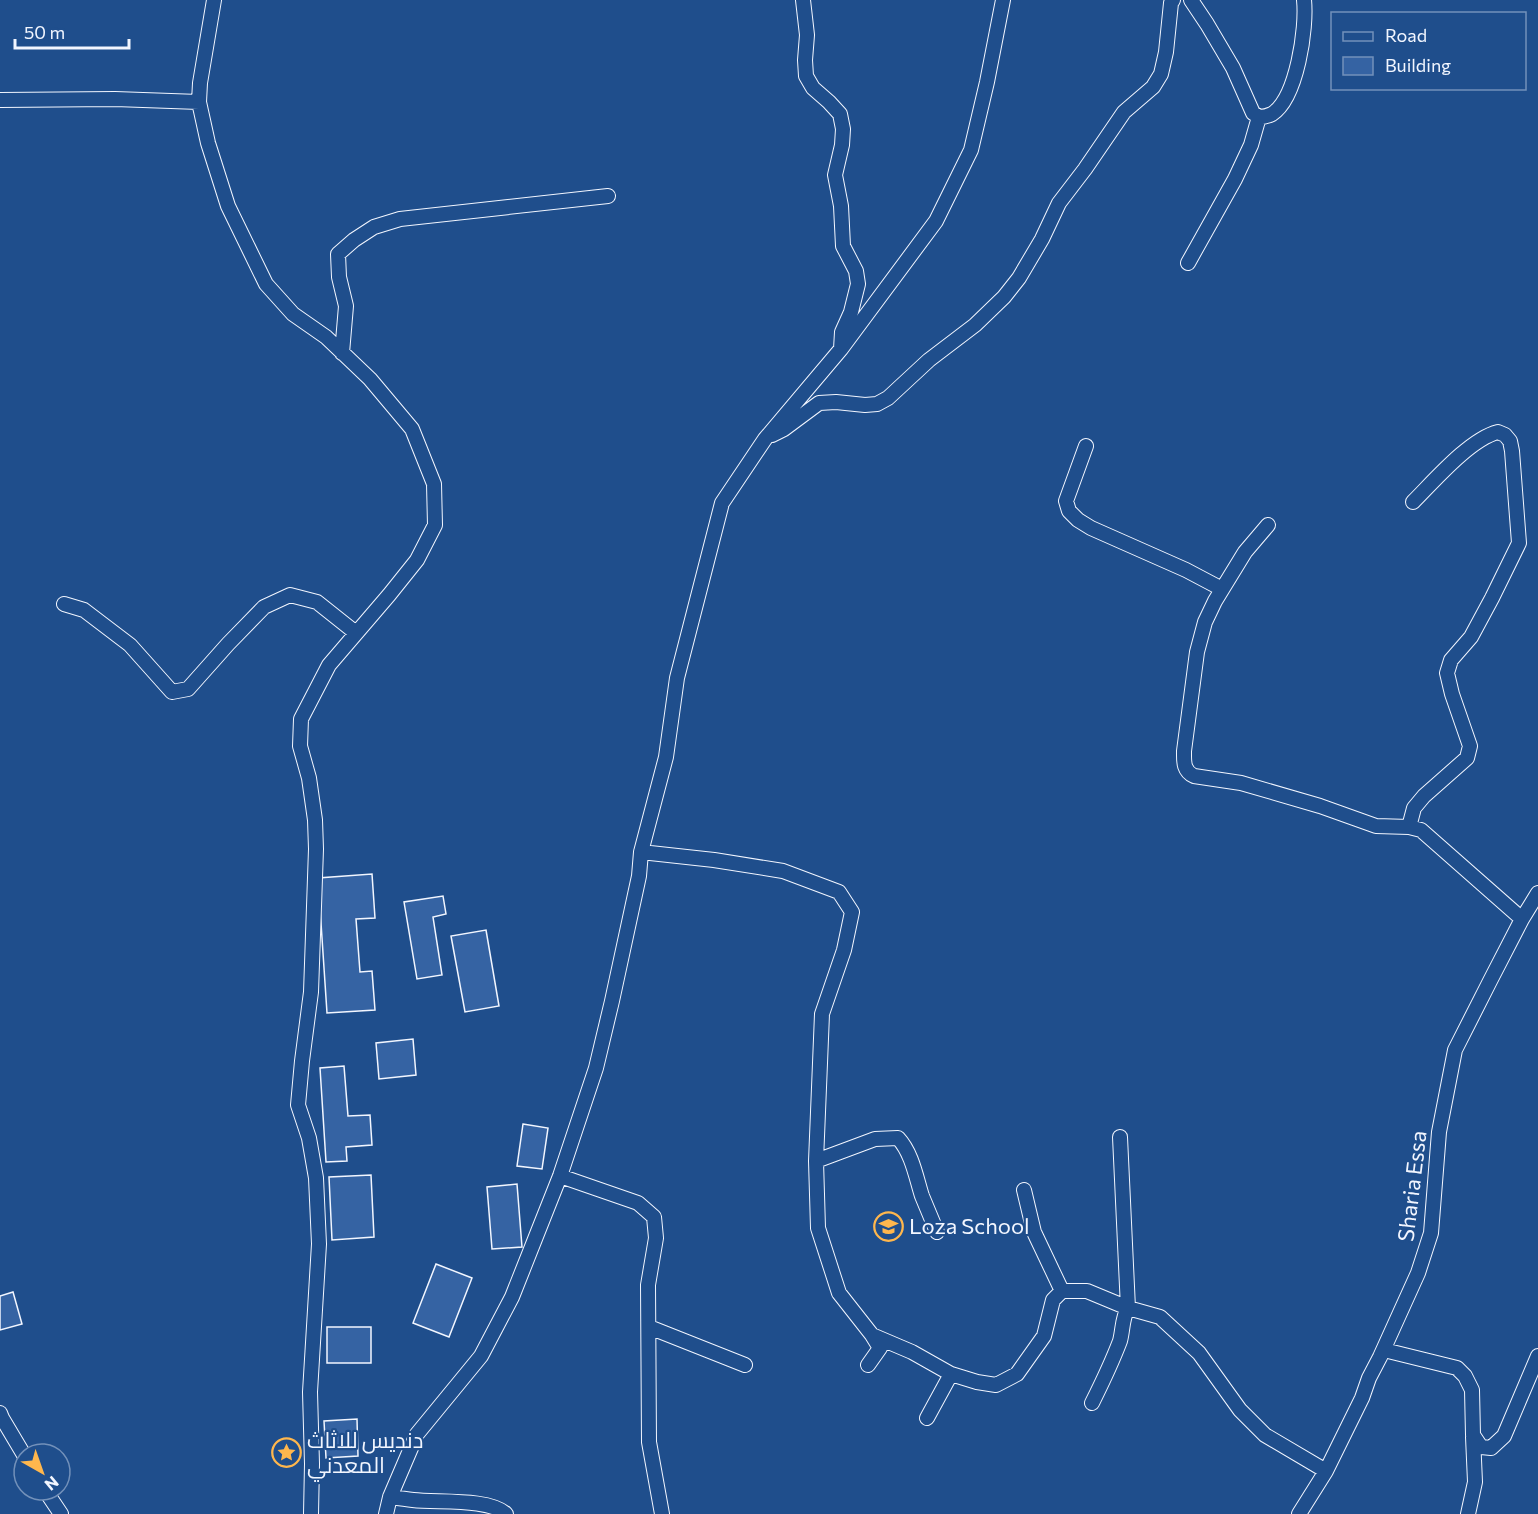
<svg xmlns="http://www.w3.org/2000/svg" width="1538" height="1514" font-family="Commissioner,Cairo,sans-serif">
  <rect width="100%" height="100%" fill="#1f4e8c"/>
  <path fill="#3563a3" stroke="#f2f6ff" stroke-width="1.5" d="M372,874L375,918L356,919L360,972L372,971L375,1010L327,1013L318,878Z
    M443,896L446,914L433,917L442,975L417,979L404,902Z
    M486,930L499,1006L465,1012L451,936Z
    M413,1039L416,1075L379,1079L376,1043Z
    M344,1066L348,1116L370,1115L372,1145L346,1147L347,1161L326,1162L320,1068Z
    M523,1124L548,1128L542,1169L517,1166Z
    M371,1175L374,1237L332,1240L329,1177Z
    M517,1184L522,1247L492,1249L487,1187Z
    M436,1264L472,1278L449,1337L413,1323Z
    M13,1292L22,1324L0,1330V1296Z
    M327,1327H371V1363H327Z
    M357,1419L358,1456L326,1458L324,1421Z"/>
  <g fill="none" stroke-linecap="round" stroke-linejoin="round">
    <defs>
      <path id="minor" d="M214,0L200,83L199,102L208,143L228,206L266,284L293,314L326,337L370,379L412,429L434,484L435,525L417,560L389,595L329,665L301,719L300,746L309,778L315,820L316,849L311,992L302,1061L298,1105L309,1138L316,1178L319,1244L310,1392L312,1464L311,1514
        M803,0L807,35L805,60L806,76L813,88L829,102L840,114L843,129L842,145L835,175L841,206L843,246L856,271L858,284L851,312L842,332L841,349
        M1191,0L1207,24L1233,68L1253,113L1259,117C1264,117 1268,116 1272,114C1297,98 1307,28 1304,0
        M0,100L115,99L199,102
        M1188,263L1235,179L1251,145L1259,117
        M342,353L346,306L339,277L338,254L354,240L374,227L400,219L608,196
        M772,435L784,429L819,403L836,402L865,405L877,404L888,398L929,360L975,325L1004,297L1019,278L1042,239L1059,203L1085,169L1124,112L1153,87L1161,74L1166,52L1171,3L1173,0
        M1086,446L1066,501L1069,511L1078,520L1091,528L1186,570L1222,589
        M1268,525L1245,552L1215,601L1205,622L1197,652L1184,751C1184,761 1183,771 1194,776L1241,783L1320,806L1376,826L1409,827L1421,830L1522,919
        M64,604L84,610L130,645L172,692L188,689L228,644L264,607L290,595L317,602L356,633
        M1409,827L1414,808L1424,796L1467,758L1470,746L1452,694L1447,673L1451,660L1471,637L1492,598L1519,543L1512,451L1510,441L1505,435L1498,432C1470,439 1434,481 1413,502
        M641,852L714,860L783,871L839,892L852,912L844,950L822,1014L816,1161L818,1228L839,1293L872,1335L912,1352L951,1374L977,1382L996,1385L1017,1374L1044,1336L1053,1300L1062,1291H1087L1128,1308L1160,1317L1199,1353L1240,1410L1265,1435L1326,1471
        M816,1161L875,1139L898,1138C912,1153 916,1177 922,1196C927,1208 932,1220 937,1232
        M560,1176L638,1203L654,1217L656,1238L648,1285L649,1442L662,1514
        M1024,1190L1034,1232L1062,1291
        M649,1327L745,1365
        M1384,1350L1457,1368L1465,1376L1472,1390L1473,1435L1481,1447L1491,1448L1504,1436L1538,1356
        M868,1365L880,1348L872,1335
        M1092,1403C1102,1383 1112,1362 1120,1341C1123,1330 1122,1318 1128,1308L1120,1137
        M0,1413L2,1418L24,1455
        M927,1418L951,1374
        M45,1490L61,1514
        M390,1497C398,1498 406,1499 413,1500C437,1503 489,1498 506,1514
        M386,1514L390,1497L417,1434L481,1356L512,1297L560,1176L596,1068L612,1001L639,876L641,852L666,757L677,678L722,503L765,439L841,349L936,221L971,150L987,82L1003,0
        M1299,1514L1326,1471L1362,1398L1369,1378L1380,1357L1418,1273L1431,1233L1439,1132L1455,1050L1490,981L1522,919L1538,893
        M1468,1514L1475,1482L1473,1437"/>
    </defs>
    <use href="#minor" stroke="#f2f6ff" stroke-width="16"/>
    <use href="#minor" stroke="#1f4e8c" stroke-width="14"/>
  </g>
  <defs>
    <symbol id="school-ring" viewBox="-11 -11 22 22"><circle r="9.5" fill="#1f4e8c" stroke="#ffb74d" stroke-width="1.5"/><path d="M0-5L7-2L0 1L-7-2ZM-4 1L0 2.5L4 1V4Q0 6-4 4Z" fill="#ffb74d"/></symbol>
    <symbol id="sight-ring" viewBox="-11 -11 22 22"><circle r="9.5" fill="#1f4e8c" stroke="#ffb74d" stroke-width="1.5"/><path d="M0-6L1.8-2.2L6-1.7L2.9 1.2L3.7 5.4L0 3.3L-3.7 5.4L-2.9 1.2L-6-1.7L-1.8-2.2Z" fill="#ffb74d"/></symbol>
  </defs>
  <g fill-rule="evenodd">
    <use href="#school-ring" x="872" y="1210" width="33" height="33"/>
    <use href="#sight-ring" x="270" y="1436" width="33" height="33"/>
  </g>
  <g text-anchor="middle" stroke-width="4.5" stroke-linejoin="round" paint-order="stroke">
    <g font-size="22" fill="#f2f6ff" stroke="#1f4e8c">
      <text transform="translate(1412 1186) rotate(-83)" y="8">Sharia Essa</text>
    </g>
    <g font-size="22" fill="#f2f6ff" stroke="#1f4e8c" text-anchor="start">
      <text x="909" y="1234">Loza School</text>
      <text x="307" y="1448">دنديس للاثاث<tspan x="307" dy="25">المعدني</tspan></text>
    </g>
  </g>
  <rect x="1331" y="12" width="195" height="78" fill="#1f4e8c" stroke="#7391ba" stroke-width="1.5"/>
  <rect x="1343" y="32" width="30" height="9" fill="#1f4e8c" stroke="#7391ba" stroke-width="1.5"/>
  <text x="1385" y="42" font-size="18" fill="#f2f6ff">Road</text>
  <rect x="1343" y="57" width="30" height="18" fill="#3563a3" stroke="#7391ba" stroke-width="1.5"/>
  <text x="1385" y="72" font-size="18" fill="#f2f6ff">Building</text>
  <g transform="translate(42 1472) rotate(140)"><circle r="28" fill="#1f4e8c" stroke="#7391ba" stroke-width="1.5"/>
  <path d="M0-4.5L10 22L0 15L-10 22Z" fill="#ffb74d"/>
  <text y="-9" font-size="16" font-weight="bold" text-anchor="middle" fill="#f2f6ff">N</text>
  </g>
  <path d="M15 39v9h114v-9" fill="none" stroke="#f2f6ff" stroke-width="3"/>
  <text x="24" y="39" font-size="18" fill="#f2f6ff" stroke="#1f4e8c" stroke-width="4.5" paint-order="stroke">50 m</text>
</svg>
